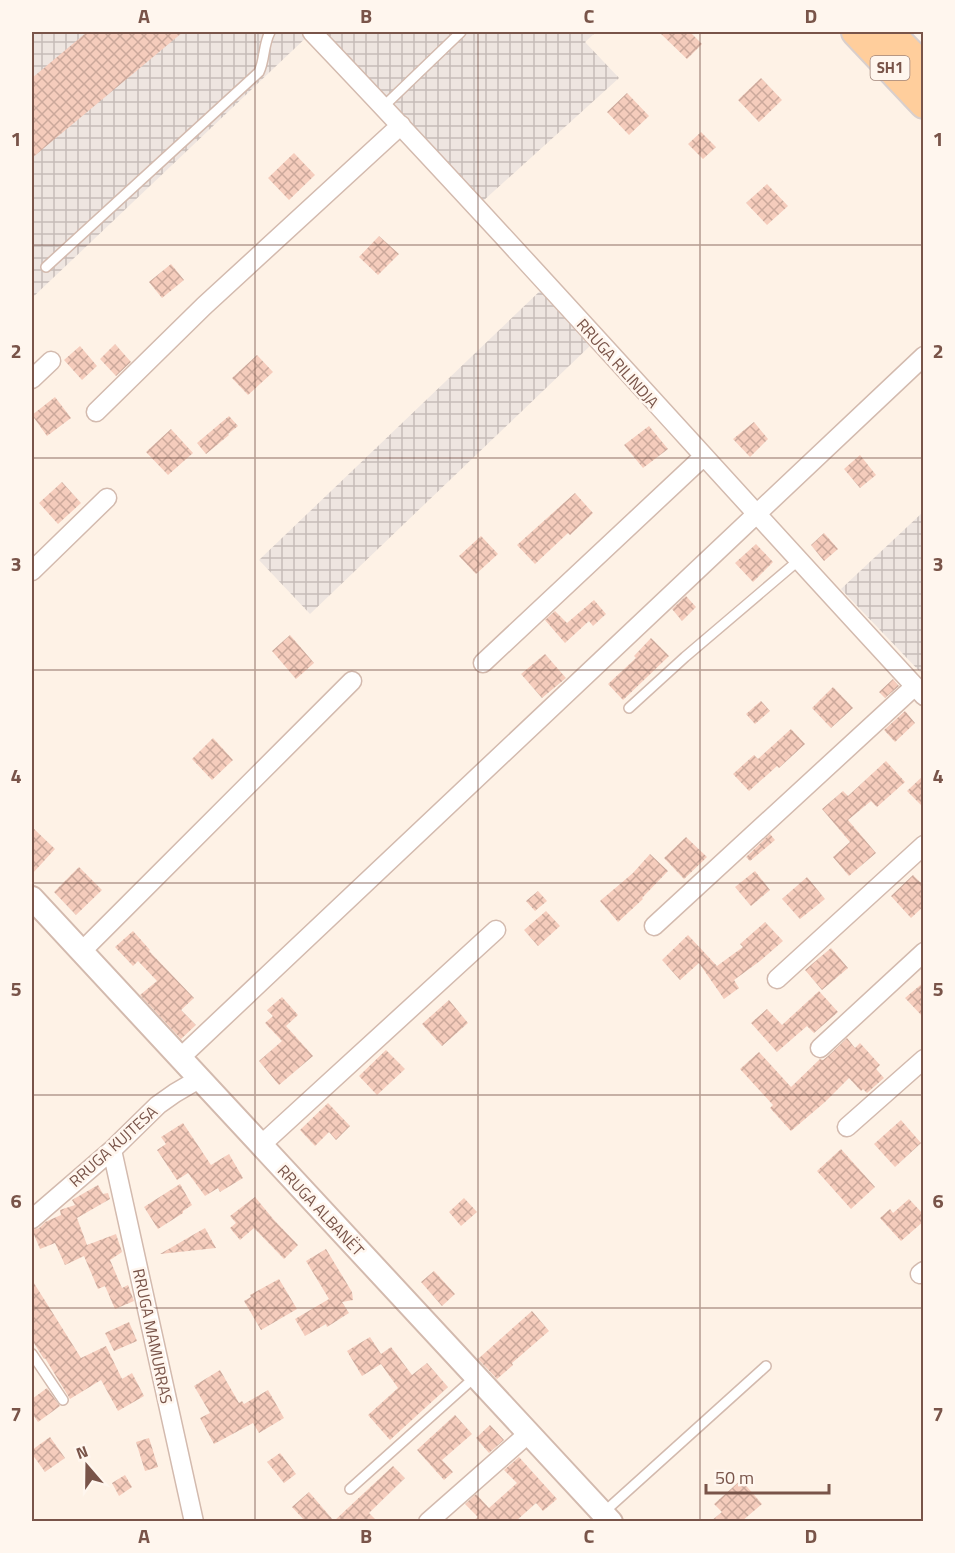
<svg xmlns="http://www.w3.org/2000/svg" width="955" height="1553" font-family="'Titillium Web',sans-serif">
  <defs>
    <pattern id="industrial-grid" width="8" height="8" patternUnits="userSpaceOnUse" patternTransform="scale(1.5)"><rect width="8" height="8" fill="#eee5e0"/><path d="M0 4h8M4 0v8" fill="none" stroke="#c6bcb8"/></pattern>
    <pattern id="building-cross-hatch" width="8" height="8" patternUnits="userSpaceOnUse" patternTransform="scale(1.5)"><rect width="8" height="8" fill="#f5ccbc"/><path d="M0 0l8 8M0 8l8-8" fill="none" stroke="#cba89b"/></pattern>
  </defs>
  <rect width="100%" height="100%" fill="#fef2e6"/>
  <path fill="url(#industrial-grid)" d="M32,32H312L32,298Z
    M322,32H596L585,42L619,78L483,201Z
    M541,290L593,343L310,614L259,560Z
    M923,512V675L841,589Z"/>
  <path fill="url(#building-cross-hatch)" d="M87,32H183L32,158V78Z
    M659,32H690L702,44L687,59Z
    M761,78L782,100L759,122L738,100Z
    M627,93L649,116L629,135L607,112Z
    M701,132L716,147L703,159L688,144Z
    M294,153L315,175L289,200L268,178Z
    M767,184L788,206L767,225L746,203Z
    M379,236L399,254L378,275L359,257Z
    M171,264L184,280L162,298L149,282Z
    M115,344L131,362L116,376L100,359Z
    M80,346L97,366L82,380L64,360Z
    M257,355L273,372L248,395L232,378Z
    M55,397L71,418L47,436L32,415Z
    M229,416L238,426L228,434L229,435L206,454L197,443Z
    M754,422L768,439L750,457L733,439Z
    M649,426L668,449L643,468L624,445Z
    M171,429L193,453L168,475L146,452Z
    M860,455L876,475L860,488L844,469Z
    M62,482L81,503L58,524L39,503Z
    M575,493L593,513L570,535L568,533L535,564L517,545Z
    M824,533L838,549L824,561L811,545Z
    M481,536L498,554L476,574L459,556Z
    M756,544L773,562L753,582L735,563Z
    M686,596L696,607L682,621L672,609Z
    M594,600L606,614L593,626L589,621L565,643L545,620L555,611L567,623Z
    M290,635L314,663L296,679L272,651Z
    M651,638L669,656L623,700L608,684L636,658L634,656Z
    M545,654L566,678L542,698L521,674Z
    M893,679L899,686L885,698L879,692Z
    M833,687L853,708L831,728L812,708Z
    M761,701L770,711L755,724L746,714Z
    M905,711L915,723L895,742L884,730Z
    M791,729L805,744L779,768L777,766L749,791L733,774L754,755L758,759Z
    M213,738L233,760L212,780L192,759Z
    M886,761L905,782L877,807L871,801L848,820L876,853L849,876L833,857L850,842L822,809L843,791L848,796Z
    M924,775V808L907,791Z
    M32,827L55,849L32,874Z
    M770,834L775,840L750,861L746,857Z
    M686,837L707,857L684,879L664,858Z
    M650,854L668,871L642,898L643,899L618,922L600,901L633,873Z
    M79,867L102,890L76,915L54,892Z
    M755,871L770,890L751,906L735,887Z
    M913,875L924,886V906L911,918L891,896Z
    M807,877L825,899L800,919L782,899Z
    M538,891L547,901L535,911L526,901Z
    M546,911L560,926L538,946L524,930Z
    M765,922L783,941L760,961L734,980L739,988L724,999L699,963L680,980L662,960L688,935L717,966L743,947L740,944Z
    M133,931L150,950L149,951L194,998L181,1010L196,1025L181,1039L140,995L157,981L138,961L133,966L115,947Z
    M831,948L848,968L822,990L805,970Z
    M924,982V1018L905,998Z
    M819,991L838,1012L814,1033L807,1026L777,1052L751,1023L767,1009L782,1025Z
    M282,997L298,1015L286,1026L313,1056L279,1085L259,1061L282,1041L265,1023L273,1016L267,1010Z
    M449,1000L468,1023L442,1046L422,1024Z
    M847,1038L855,1048L860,1043L880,1065L876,1069L884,1078L867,1093L863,1089L861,1091L849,1078L825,1102L791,1131L770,1108L773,1105L740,1069L759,1052L791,1087L820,1059L823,1060L828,1056Z
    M386,1050L405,1069L377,1095L359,1076Z
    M328,1103L350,1126L336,1140L329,1132L315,1146L300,1130Z
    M901,1120L921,1143L895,1167L874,1144Z
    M183,1123L211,1165L229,1154L243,1178L220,1192L218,1188L205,1196L188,1173L177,1180L157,1150L166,1144L161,1137Z
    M841,1149L875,1187L851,1209L817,1171Z
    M180,1184L192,1205L183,1211V1213L158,1229L144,1207Z
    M98,1185L103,1194L108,1193L110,1199L77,1218L87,1245L116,1234L122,1252L110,1260L122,1288L128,1285L134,1301L115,1309L105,1286L98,1289L84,1256L65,1265L55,1243L40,1249L32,1230L39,1228L45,1222L61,1215L60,1210L75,1205L72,1200Z
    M255,1197L274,1220L298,1245L284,1259L254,1228L240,1240L230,1228L236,1223L230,1216Z
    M464,1198L477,1212L461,1226L449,1212Z
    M909,1199L924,1215V1221L901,1241L880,1218L890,1209L893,1213Z
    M205,1228L216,1248L160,1254Z
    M326,1249L352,1292L353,1300L342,1302L349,1313L327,1327L326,1324L305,1336L295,1319L329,1299L306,1261Z
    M434,1271L455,1294L442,1306L421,1282Z
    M279,1279L297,1309L261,1330L244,1301L251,1297L250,1295Z
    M32,1280L81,1358L106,1346L122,1379L132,1373L144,1396L118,1411L101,1380L70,1399L45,1358L44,1359L32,1340Z
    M532,1311L549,1331L512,1363L513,1365L497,1379L478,1359Z
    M129,1322L137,1341L114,1351L105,1333Z
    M370,1337L381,1354L391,1347L412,1375L427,1363L448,1387L390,1440L368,1415L398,1388L381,1364L362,1376L347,1351Z
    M220,1370L239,1403L242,1401L244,1404L268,1390L284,1418L259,1433L253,1423L214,1444L200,1418L210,1413L194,1386Z
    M47,1388L60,1406L38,1422L32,1413V1399Z
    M455,1415L472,1434L442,1460L453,1472L444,1480L417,1450Z
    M490,1425L504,1440L489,1453L476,1438Z
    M50,1437L65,1458L45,1472L32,1454V1450Z
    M149,1438L158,1467L145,1471L136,1442Z
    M280,1453L296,1474L284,1483L267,1462Z
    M519,1457L557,1499L543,1511L536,1503L516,1521H473L478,1517L465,1504L476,1494L489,1508L517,1483L504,1470Z
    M393,1466L405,1478L369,1513L377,1521H305L292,1507L309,1492L334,1521Z
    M125,1475L132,1487L119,1496L112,1483Z
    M741,1480L762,1504L742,1521H711L722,1512L714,1504Z"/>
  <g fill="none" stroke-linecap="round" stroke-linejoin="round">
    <defs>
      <path id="service" d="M383,107L461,32
        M46,267L259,72C265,60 263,45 270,32
        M629,708L685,657L799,560
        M32,1354L63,1400
        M350,1489L475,1377
        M603,1513L766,1366"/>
      <path id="minor" d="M312,32C519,249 719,475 924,696
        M32,379L51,361
        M96,412L204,306L401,125
        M32,571L107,498
        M483,663L703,457
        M654,926L915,686
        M81,952L352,681
        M777,979L924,845
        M820,1048L924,952
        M180,1058L924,356
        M847,1127L924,1059
        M261,1145L496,930
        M112,1150L194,1522
        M32,1219L112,1150L158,1105L175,1093L199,1079
        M920,1274L924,1271
        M428,1522L529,1433"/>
      <path id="tertiary" d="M32,898L611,1522"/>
      <path id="primary" d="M856,32L924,104
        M889,32L924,68"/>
    </defs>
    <use href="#service" stroke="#d3baae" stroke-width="12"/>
    <use href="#minor" stroke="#d3baae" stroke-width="21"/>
    <use href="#tertiary" stroke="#d3baae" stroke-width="26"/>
    <use href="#primary" stroke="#d9cfcc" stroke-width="32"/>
    <use href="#service" stroke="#fff" stroke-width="9"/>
    <use href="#minor" stroke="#fff" stroke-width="18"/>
    <use href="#tertiary" stroke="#fff" stroke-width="22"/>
    <use href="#primary" stroke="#ffce9c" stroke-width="28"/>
  </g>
  <path fill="none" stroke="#795449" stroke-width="1.5" stroke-opacity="0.55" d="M255,32V1522M478,32V1522M700,32V1522M32,245H924M32,458H924M32,670H924M32,883H924M32,1095H924M32,1308H924"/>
  <g text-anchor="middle" stroke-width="5" stroke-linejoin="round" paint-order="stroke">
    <rect fill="#fff6ee" stroke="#a1857a" stroke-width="1.5" x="870.5" y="56" width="39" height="24" rx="4.5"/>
    <g font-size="15" font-weight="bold" fill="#795449">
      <text x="890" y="73">SH1</text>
    </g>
    <g font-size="16" fill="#795449" stroke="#fff6ee">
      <text transform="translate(618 363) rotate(48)" y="6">RRUGA RILINDJA</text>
      <text transform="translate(113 1146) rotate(-42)" y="6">RRUGA KUJTESA</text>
      <text transform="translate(321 1210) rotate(47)" y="6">RRUGA ALBANËT</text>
      <text transform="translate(153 1336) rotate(78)" y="6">RRUGA MAMURRAS</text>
    </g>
  </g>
  <rect width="955" height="1553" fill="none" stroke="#fff6ee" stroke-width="66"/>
  <g transform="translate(87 1466) rotate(340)" stroke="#fff6ee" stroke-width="4.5" paint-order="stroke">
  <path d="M0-4.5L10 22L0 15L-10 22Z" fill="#795449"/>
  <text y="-9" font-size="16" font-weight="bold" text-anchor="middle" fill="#795449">N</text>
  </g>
  <path d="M706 1484v9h123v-9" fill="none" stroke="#795449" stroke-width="3"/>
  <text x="715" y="1484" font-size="18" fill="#795449" stroke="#fff6ee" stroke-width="4.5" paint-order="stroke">50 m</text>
  <rect x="33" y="33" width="889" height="1487" fill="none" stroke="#795449" stroke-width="2"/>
  <g font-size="20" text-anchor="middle" font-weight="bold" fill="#795449">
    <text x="144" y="23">A</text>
    <text x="366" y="23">B</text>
    <text x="589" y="23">C</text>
    <text x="811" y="23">D</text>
    <text x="16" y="146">1</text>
    <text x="938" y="146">1</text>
    <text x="16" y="358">2</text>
    <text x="938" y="358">2</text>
    <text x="16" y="571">3</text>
    <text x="938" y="571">3</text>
    <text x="16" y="783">4</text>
    <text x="938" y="783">4</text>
    <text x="16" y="996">5</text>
    <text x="938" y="996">5</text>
    <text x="16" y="1208">6</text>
    <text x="938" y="1208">6</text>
    <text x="16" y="1421">7</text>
    <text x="938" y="1421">7</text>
    <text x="144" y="1543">A</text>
    <text x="366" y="1543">B</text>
    <text x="589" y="1543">C</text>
    <text x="811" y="1543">D</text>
  </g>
</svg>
